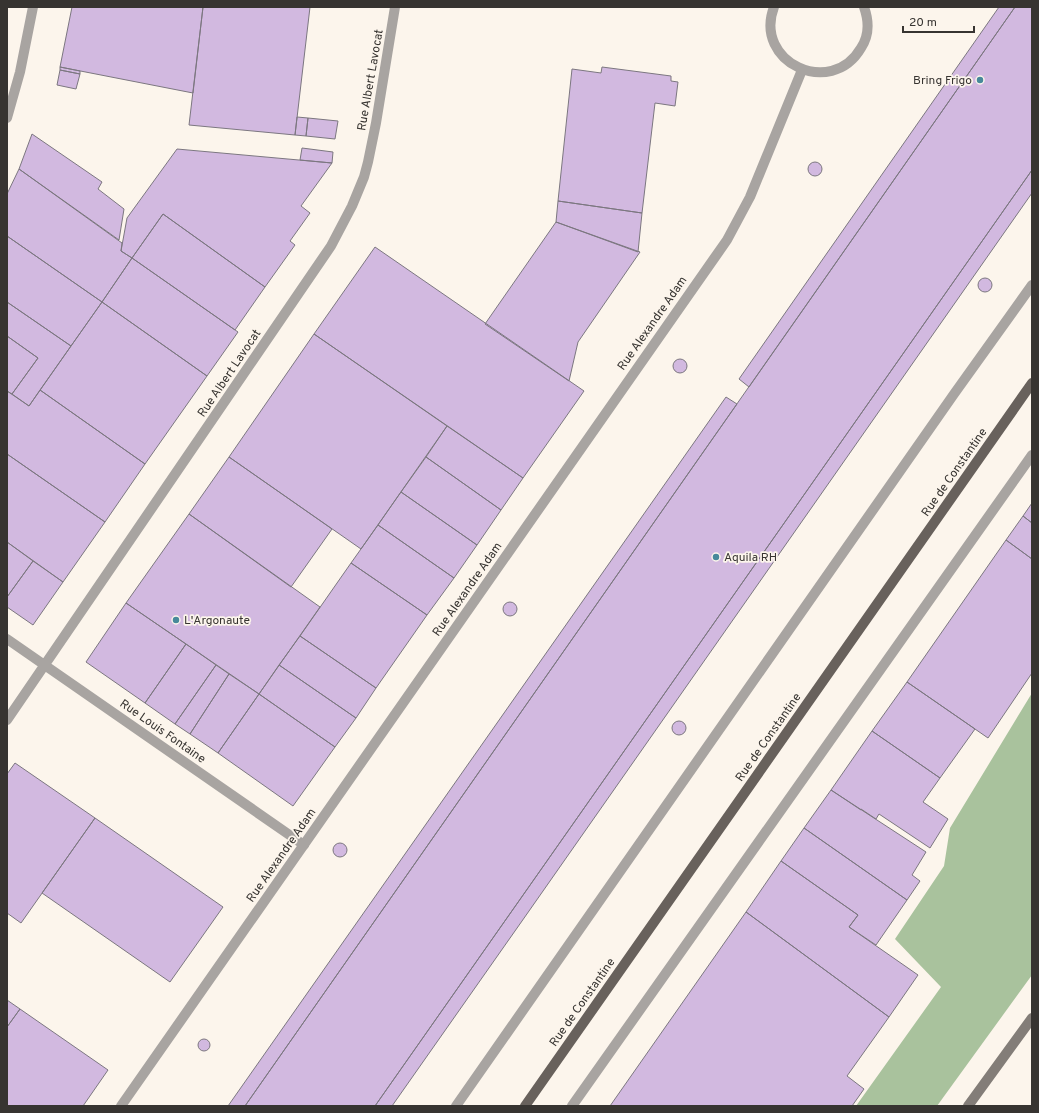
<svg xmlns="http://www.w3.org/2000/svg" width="1039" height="1113" font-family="Overpass,sans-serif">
  <rect width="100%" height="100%" fill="#fcf5ec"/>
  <path fill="#a9c29d" d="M1032,693V975L937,1106H856L941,987L895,939L944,866L950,828Z"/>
  <path fill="#d2b9e0" stroke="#7c7780" d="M72,7H203L193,93L60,67Z
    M203,7H310L295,135L189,125Z
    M999,7H1015L749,387L739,379Z
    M1015,7H1032V170L375,1106H245Z
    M60,67L80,71V74L60,70Z
    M602,67L671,76V81L678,82L675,106L655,103L642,213L558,201L572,69L601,73Z
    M60,70L80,74L76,89L57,85Z
    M297,117L308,118L306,136L295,135Z
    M308,118L338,121L335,139L306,136Z
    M32,134L102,182L98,189L124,209L119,240L19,169Z
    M302,148L333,152L332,163L300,160Z
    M177,149L332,163L301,206L310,213L290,241L295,245L265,287L163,214L132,258L121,251L127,218Z
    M808 169a7 7 0 1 1 14 0a7 7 0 1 1-14 0Z
    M19,169L122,243L121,251L132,258L102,302L7,236V194Z
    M1032,170V193L522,921L392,1106H375Z
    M558,201L642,213L638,252L556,222Z
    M163,214L265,287L235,330L132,258Z
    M556,222L640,252L578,342L569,381L485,324Z
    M7,236L102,302L71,346L7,302Z
    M375,247L584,391L523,478L314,334Z
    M132,258L238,332L207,376L102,302Z
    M978 285a7 7 0 1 1 14 0a7 7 0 1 1-14 0Z
    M7,302L71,346L29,406L12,394L38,358L7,336Z
    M102,302L207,376L145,464L40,390Z
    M314,334L447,426L361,549L229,457Z
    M7,336L38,358L12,394L7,391Z
    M673 366a7 7 0 1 1 14 0a7 7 0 1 1-14 0Z
    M40,390L145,464L105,522L7,454V391L29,406Z
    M726,397L737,404L245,1106H228Z
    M447,426L523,478L501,510L426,457Z
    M7,454L105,522L63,582L7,542Z
    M229,457L332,529L291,587L189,514Z
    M426,457L501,510L477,545L401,492Z
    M401,492L477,545L454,578L378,525Z
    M1032,503V523L1023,516Z
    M189,514L320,607L259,694L126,603Z
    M1023,516L1032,523V559L1006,540Z
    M378,525L454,578L427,615L351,563Z
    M1006,540L1032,559V673L988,738L907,682Z
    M7,542L33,561L7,597Z
    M33,561L63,582L33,625L7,607V597Z
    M351,563L427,615L376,688L300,636Z
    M503 609a7 7 0 1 1 14 0a7 7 0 1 1-14 0Z
    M126,603L186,644L145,703L86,662Z
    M300,636L376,688L356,718L279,665Z
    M186,644L216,665L175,724L145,703Z
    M216,665L229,674L190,734L175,724Z
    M279,665L356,718L335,747L259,694Z
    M229,674L259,694L218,753L190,734Z
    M907,682L975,729L940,778L872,731Z
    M259,694L335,747L293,806L218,753Z
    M672 728a7 7 0 1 1 14 0a7 7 0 1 1-14 0Z
    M872,731L940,778L923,802L948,819L930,848L879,814L876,819L861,809V810L831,790Z
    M15,763L95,818L21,923L7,913V774Z
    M831,790L926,852L912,875L920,881L907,900L804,828Z
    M95,818L223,907L170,982L42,893Z
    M804,828L907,900L876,945L849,927L858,915L781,861Z
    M333 850a7 7 0 1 1 14 0a7 7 0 1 1-14 0Z
    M781,861L858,915L849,927L918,975L889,1017L746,912Z
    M746,912L889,1017L847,1076L864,1089L852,1106H610Z
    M7,1000L20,1009L7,1027Z
    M20,1009L108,1070L83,1106H7V1027Z
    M198 1045a6 6 0 1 1 12 0a6 6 0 1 1-12 0Z"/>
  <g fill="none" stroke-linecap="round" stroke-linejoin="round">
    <path stroke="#a8a4a1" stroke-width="10" d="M7,118L20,72L33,7
      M7,639L304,845
      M7,720L331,246L352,206L364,177L368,162L376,123L395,7
      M456,1106L954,394L1032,285
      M572,1106L1032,455"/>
    <path stroke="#a8a4a1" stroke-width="10" d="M774,7C753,62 831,99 861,48C869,36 869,21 864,7
      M121,1106L727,240L750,197L802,70"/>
    <path stroke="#837d78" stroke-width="10" d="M968,1106L1032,1018"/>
    <path stroke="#68615c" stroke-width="10" d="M525,1106L1032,383"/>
  </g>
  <g fill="#47899a" stroke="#fcf5ec" stroke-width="1.5">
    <circle cx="980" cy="80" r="4"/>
    <circle cx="716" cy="557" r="4"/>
    <circle cx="176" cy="620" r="4"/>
  </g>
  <g text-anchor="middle" stroke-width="3.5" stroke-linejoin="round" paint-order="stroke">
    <g font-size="12" fill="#373431" stroke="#fcf5ec">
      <text transform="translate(370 80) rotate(-80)" y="4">Rue Albert Lavocat</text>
      <text transform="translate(652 323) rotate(-55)" y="4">Rue Alexandre Adam</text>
      <text transform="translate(229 373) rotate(-56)" y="4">Rue Albert Lavocat</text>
      <text transform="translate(954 472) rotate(-55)" y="4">Rue de Constantine</text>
      <text transform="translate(467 589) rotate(-55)" y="4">Rue Alexandre Adam</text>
      <text transform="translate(163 731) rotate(35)" y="4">Rue Louis Fontaine</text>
      <text transform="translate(768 737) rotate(-55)" y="4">Rue de Constantine</text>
      <text transform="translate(281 855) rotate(-55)" y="4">Rue Alexandre Adam</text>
      <text transform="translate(582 1002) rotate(-55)" y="4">Rue de Constantine</text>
    </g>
    <g font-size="12" fill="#373431" stroke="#fcf5ec" text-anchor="start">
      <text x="972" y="84" text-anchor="end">Bring Frigo</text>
      <text x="724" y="561">Aquila RH</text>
      <text x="184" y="624">L'Argonaute</text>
    </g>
  </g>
  <rect width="1039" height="1113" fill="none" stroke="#373431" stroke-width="16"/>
  <path d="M903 26v6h71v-6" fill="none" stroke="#373431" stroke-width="2"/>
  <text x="909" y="26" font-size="12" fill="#373431" stroke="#fcf5ec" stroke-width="3" paint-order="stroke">20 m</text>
</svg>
